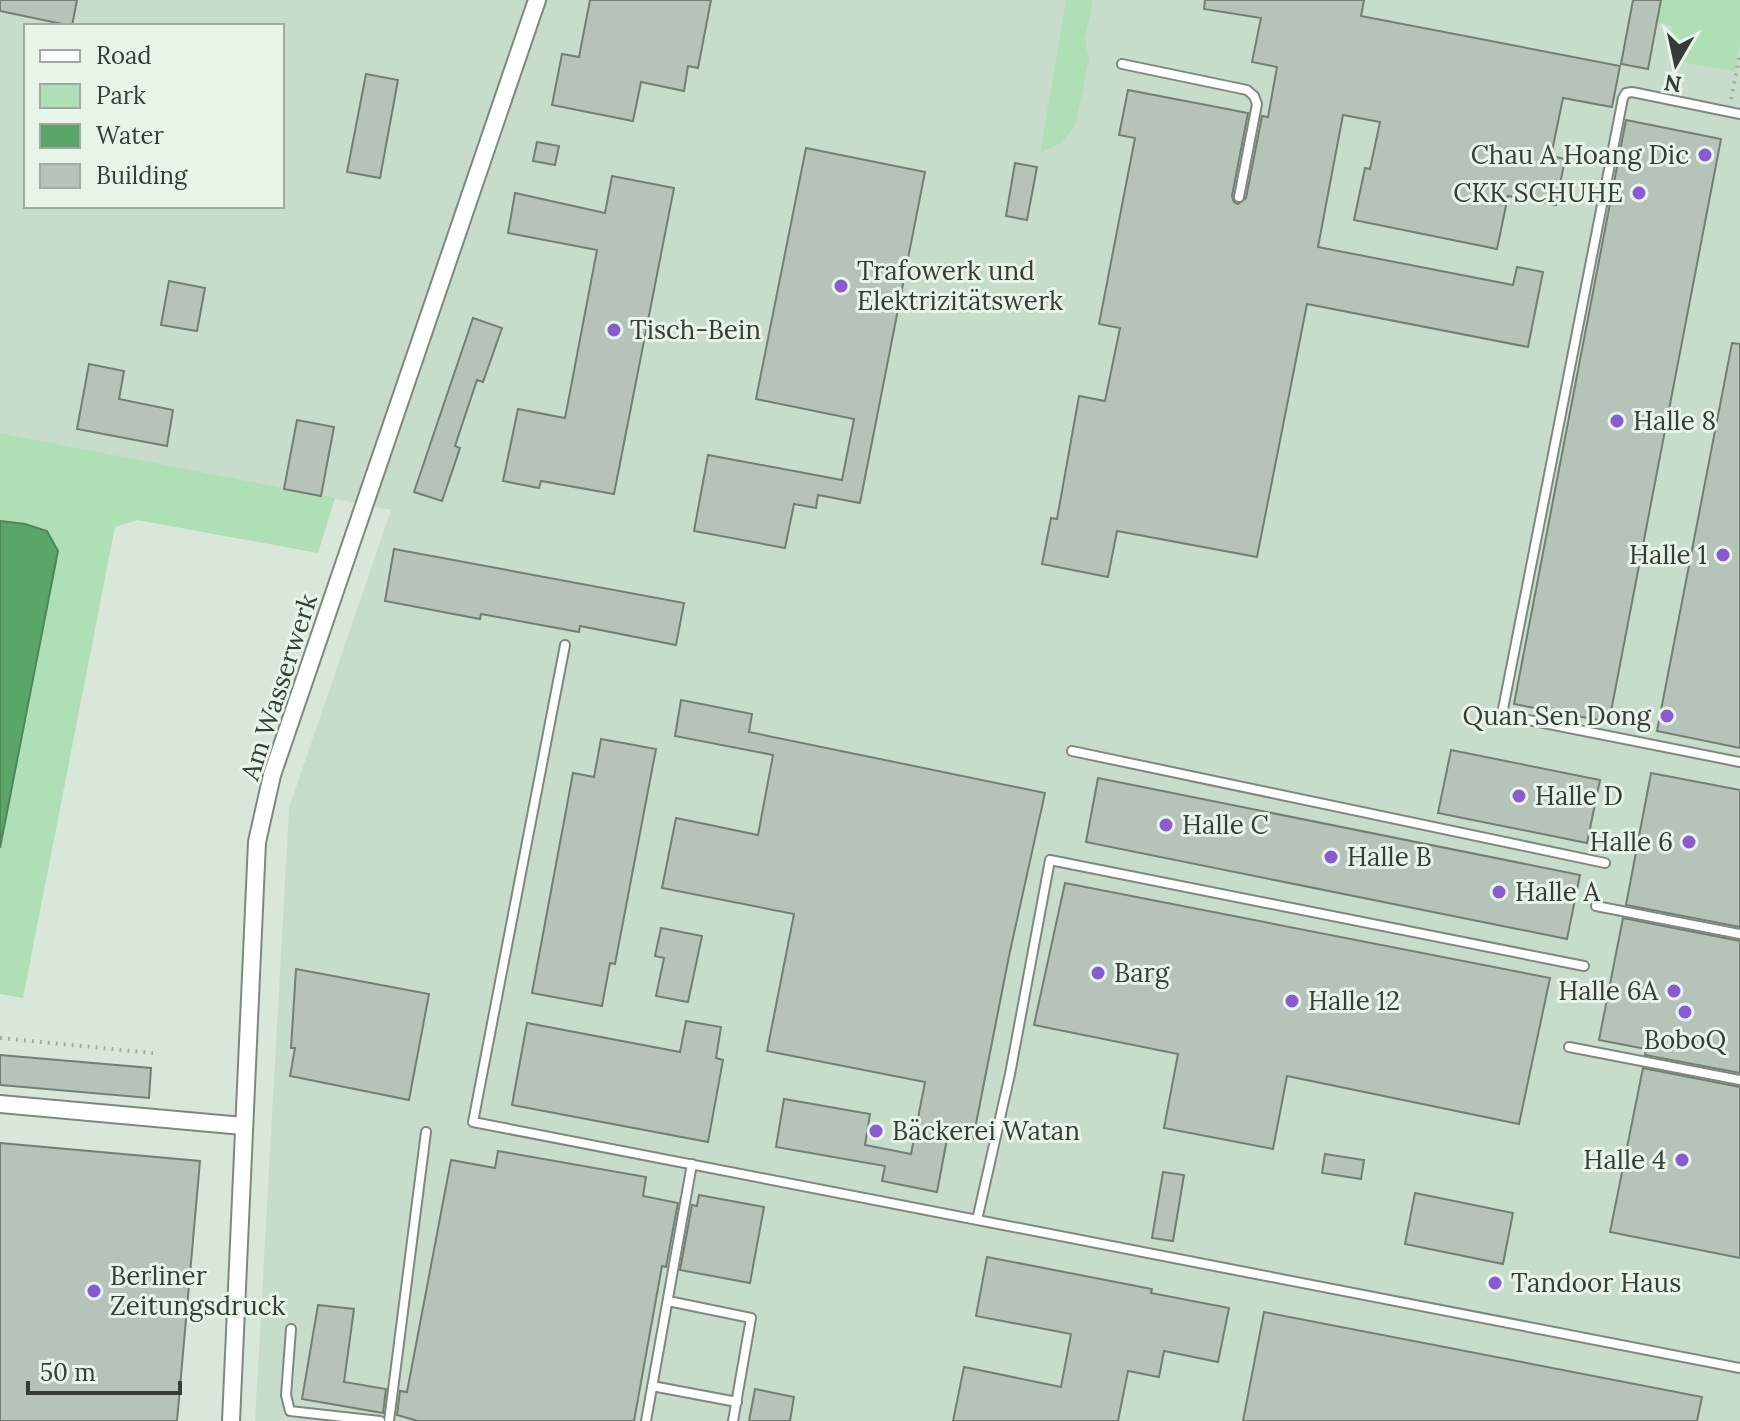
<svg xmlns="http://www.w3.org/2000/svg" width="1740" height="1421" font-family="Lora,serif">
  <rect width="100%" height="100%" fill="#d9e7db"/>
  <path fill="#c8dccb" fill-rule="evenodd" d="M0,0H1740V1421H255L289,808L391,510L0,433ZM26,26H282V206H26Z"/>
  <path fill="#afdfb5" d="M1066,0H1093L1085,39L1089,60L1075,126L1061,143L1040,153Z
    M1661,0H1740V42L1735,71L1676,61L1669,49L1672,26L1656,22Z
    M0,433L335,498L318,553L137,520L115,527L23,998L0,994V848L57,551C39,527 30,525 0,521Z"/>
  <path fill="#5aa568" stroke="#4f8659" stroke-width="2" d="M0,521L25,524L47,531L58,551L0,848Z"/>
  <path fill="#b6c3b8" stroke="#737f74" stroke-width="2" d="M0,0H77L72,26L0,11Z
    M590,0H711L698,68L688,66L684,91L641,82L633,121L552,105L562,54L579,57Z
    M1205,0H1364L1361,16L1620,66L1612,107L1563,98L1551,156L1565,159L1556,205L1508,196L1497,249L1354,220L1365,168L1370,169L1380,122L1343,115L1318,247L1513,285L1517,267L1543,272L1528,347L1307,304L1257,557L1117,531L1108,577L1042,564L1051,518L1057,519L1079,396L1105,401L1120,328L1099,324L1135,138L1119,135L1128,90L1248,113L1232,196L1234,202L1238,204L1246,198L1262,116L1268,117L1277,67L1252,62L1261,18L1204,9Z
    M1633,0H1661L1648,69L1621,64Z
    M366,74L398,80L380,178L347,172Z
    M1626,120L1721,139L1609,722L1514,704Z
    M537,142L559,146L555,165L533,161Z
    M806,148L925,172L860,503L818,495L816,508L794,504L785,548L694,531L708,455L842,480L854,419L756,399Z
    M1015,163L1037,167L1027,220L1006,216Z
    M612,176L674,188L614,494L541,481L539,488L503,481L518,409L565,418L597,250L508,233L515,193L605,213Z
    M169,281L205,288L197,331L161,325Z
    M473,318L502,328L483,382L477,380L455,446L460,448L442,501L414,492Z
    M1732,343L1740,344V748L1657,731Z
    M89,364L124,371L119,399L173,410L167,446L77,429Z
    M297,420L334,427L321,496L284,489Z
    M394,549L684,603L676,645L580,626L579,632L481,614L480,619L385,601Z
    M681,700L752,714L749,732L1045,793L1009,956L973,1139L948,1134L937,1192L882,1181L885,1166L776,1147L784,1099L870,1114L865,1145L911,1154L925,1082L767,1051L794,914L662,888L676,818L758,835L773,755L675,736Z
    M601,739L656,749L615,964L610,963L602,1006L532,993L573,773L594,777Z
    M1451,750L1600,780L1587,843L1438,813Z
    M1651,773L1740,790V927L1626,905Z
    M1098,778L1580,875L1567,939L1086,842Z
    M1065,883L1550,978L1519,1124L1287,1076L1273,1149L1164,1128L1178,1054L1034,1025Z
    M1623,918L1740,941V1073L1645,1055L1646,1049L1599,1040Z
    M661,928L702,936L688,1002L656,996L664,958L655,956Z
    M296,969L429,994L409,1100L290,1076L295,1048H291Z
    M686,1021L721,1027L716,1058L723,1060L708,1142L512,1105L527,1023L680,1052Z
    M0,1055L151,1068L149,1098L0,1085Z
    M1643,1068L1740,1087V1258L1610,1232Z
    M0,1143L200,1161L177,1421H0Z
    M498,1151L646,1177L643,1196L678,1203L666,1267L662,1266L634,1421H418L397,1415L400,1391L407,1392L451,1160L495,1168Z
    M1325,1154L1364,1160L1361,1179L1322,1173Z
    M1163,1172L1184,1175L1173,1241L1152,1238Z
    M1415,1193L1513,1213L1503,1264L1405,1244Z
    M699,1195L764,1207L750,1283L680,1270L692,1205L697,1206Z
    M987,1257L1152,1289L1151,1293L1229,1308L1218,1362L1164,1351L1159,1377L1128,1371L1118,1421H953L964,1367L1061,1387L1071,1334L976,1316Z
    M318,1305L354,1309L344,1382L386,1389L383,1413L302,1399Z
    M1264,1312L1702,1397L1697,1421H1243Z
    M755,1389L794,1397L790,1421H749Z"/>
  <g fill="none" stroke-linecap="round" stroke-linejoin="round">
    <defs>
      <path id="lane" d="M1122,64L1247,90L1254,96L1257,104L1239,197
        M1740,114L1632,92L1626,93L1623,98L1503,709L1504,714L1508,716L1740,762
        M565,645L473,1122L1740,1368
        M1072,751L1605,863
        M1596,906L1740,934
        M1569,1047L1740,1080
        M977,1220L1010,1074L1050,860L1584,966
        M668,1301L751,1318L733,1421
        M291,1329L286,1395L290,1411L380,1421
        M652,1386L737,1402
        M389,1421L426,1132
        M646,1421L692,1164"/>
      <path id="street" d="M0,1104L243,1126
        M231,1421L257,842L272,775L537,0"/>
    </defs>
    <use href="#lane" stroke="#7d897e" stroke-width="12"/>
    <use href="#street" stroke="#7d897e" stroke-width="20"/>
    <path stroke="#a1aca3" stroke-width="4" stroke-dasharray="2 6" stroke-linecap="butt" d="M1731,99L1740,54
      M0,1038L153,1053"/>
    <use href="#lane" stroke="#fff" stroke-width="8"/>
    <use href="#street" stroke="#fff" stroke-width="16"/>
  </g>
  <g fill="#895ad3" stroke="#e7f4e8" stroke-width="3">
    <circle cx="1705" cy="155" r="8"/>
    <circle cx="1639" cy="193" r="8"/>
    <circle cx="841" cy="286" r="8"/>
    <circle cx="614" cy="330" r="8"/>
    <circle cx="1617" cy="421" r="8"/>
    <circle cx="1723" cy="555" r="8"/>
    <circle cx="1667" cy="716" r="8"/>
    <circle cx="1519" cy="796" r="8"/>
    <circle cx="1166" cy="825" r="8"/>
    <circle cx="1689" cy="842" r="8"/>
    <circle cx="1331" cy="857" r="8"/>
    <circle cx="1499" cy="892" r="8"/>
    <circle cx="1098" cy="973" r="8"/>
    <circle cx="1674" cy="991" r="8"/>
    <circle cx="1292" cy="1001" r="8"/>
    <circle cx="1685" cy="1012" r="8"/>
    <circle cx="876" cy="1131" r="8"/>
    <circle cx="1682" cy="1160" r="8"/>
    <circle cx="1495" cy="1283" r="8"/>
    <circle cx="94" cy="1291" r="8"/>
  </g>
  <g text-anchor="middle" stroke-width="6" stroke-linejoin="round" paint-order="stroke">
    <g font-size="26" fill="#363c37" stroke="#e7f4e8" text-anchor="start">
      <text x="1689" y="164" text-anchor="end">Chau A Hoang Dic</text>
      <text x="1623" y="202" text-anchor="end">CKK SCHUHE</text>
      <text x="857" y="280">Trafowerk und<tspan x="857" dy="30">Elektrizitätswerk</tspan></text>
      <text x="630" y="339">Tisch-Bein</text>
      <text x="1633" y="430">Halle 8</text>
      <text x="1707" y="564" text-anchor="end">Halle 1</text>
      <text x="1651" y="725" text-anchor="end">Quan Sen Dong</text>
      <text x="1535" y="805">Halle D</text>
      <text x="1182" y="834">Halle C</text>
      <text x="1673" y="851" text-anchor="end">Halle 6</text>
      <text x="1347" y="866">Halle B</text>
      <text x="1515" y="901">Halle A</text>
      <text x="1114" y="982">Barg</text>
      <text x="1658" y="1000" text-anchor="end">Halle 6A</text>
      <text x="1308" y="1010">Halle 12</text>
      <text x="1685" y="1049" text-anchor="middle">BoboQ</text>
      <text x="892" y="1140">Bäckerei Watan</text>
      <text x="1666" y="1169" text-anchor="end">Halle 4</text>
      <text x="110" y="1285">Berliner<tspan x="110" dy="30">Zeitungsdruck</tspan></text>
      <text x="1511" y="1292">Tandoor Haus</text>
    </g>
    <g font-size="26" fill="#363c37" stroke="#e7f4e8">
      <text transform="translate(279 687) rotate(-72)" y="9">Am Wasserwerk</text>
    </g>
  </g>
  <rect x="24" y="24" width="260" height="184" fill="#e7f4e8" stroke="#a0aaa1" stroke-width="2"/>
  <rect x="40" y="50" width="40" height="12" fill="#ffffff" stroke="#a0aaa1" stroke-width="2"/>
  <text x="96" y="64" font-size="24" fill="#363c37">Road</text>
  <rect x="40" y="84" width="40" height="24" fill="#afdfb5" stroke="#a0aaa1" stroke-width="2"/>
  <text x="96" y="104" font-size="24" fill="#363c37">Park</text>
  <rect x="40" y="124" width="40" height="24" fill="#5aa568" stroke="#a0aaa1" stroke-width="2"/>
  <text x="96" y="144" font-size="24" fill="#363c37">Water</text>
  <rect x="40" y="164" width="40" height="24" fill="#b6c3b8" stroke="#a0aaa1" stroke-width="2"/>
  <text x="96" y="184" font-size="24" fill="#363c37">Building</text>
  <g transform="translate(1676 64) rotate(189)" stroke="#e7f4e8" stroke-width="6" paint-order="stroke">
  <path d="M0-6L14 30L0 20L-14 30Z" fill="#363c37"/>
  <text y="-12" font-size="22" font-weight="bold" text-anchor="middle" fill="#363c37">N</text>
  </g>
  <path d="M28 1381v12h152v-12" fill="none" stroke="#363c37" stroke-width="4"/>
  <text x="40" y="1381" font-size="24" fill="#363c37" stroke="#e7f4e8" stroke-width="6" paint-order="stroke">50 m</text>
</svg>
